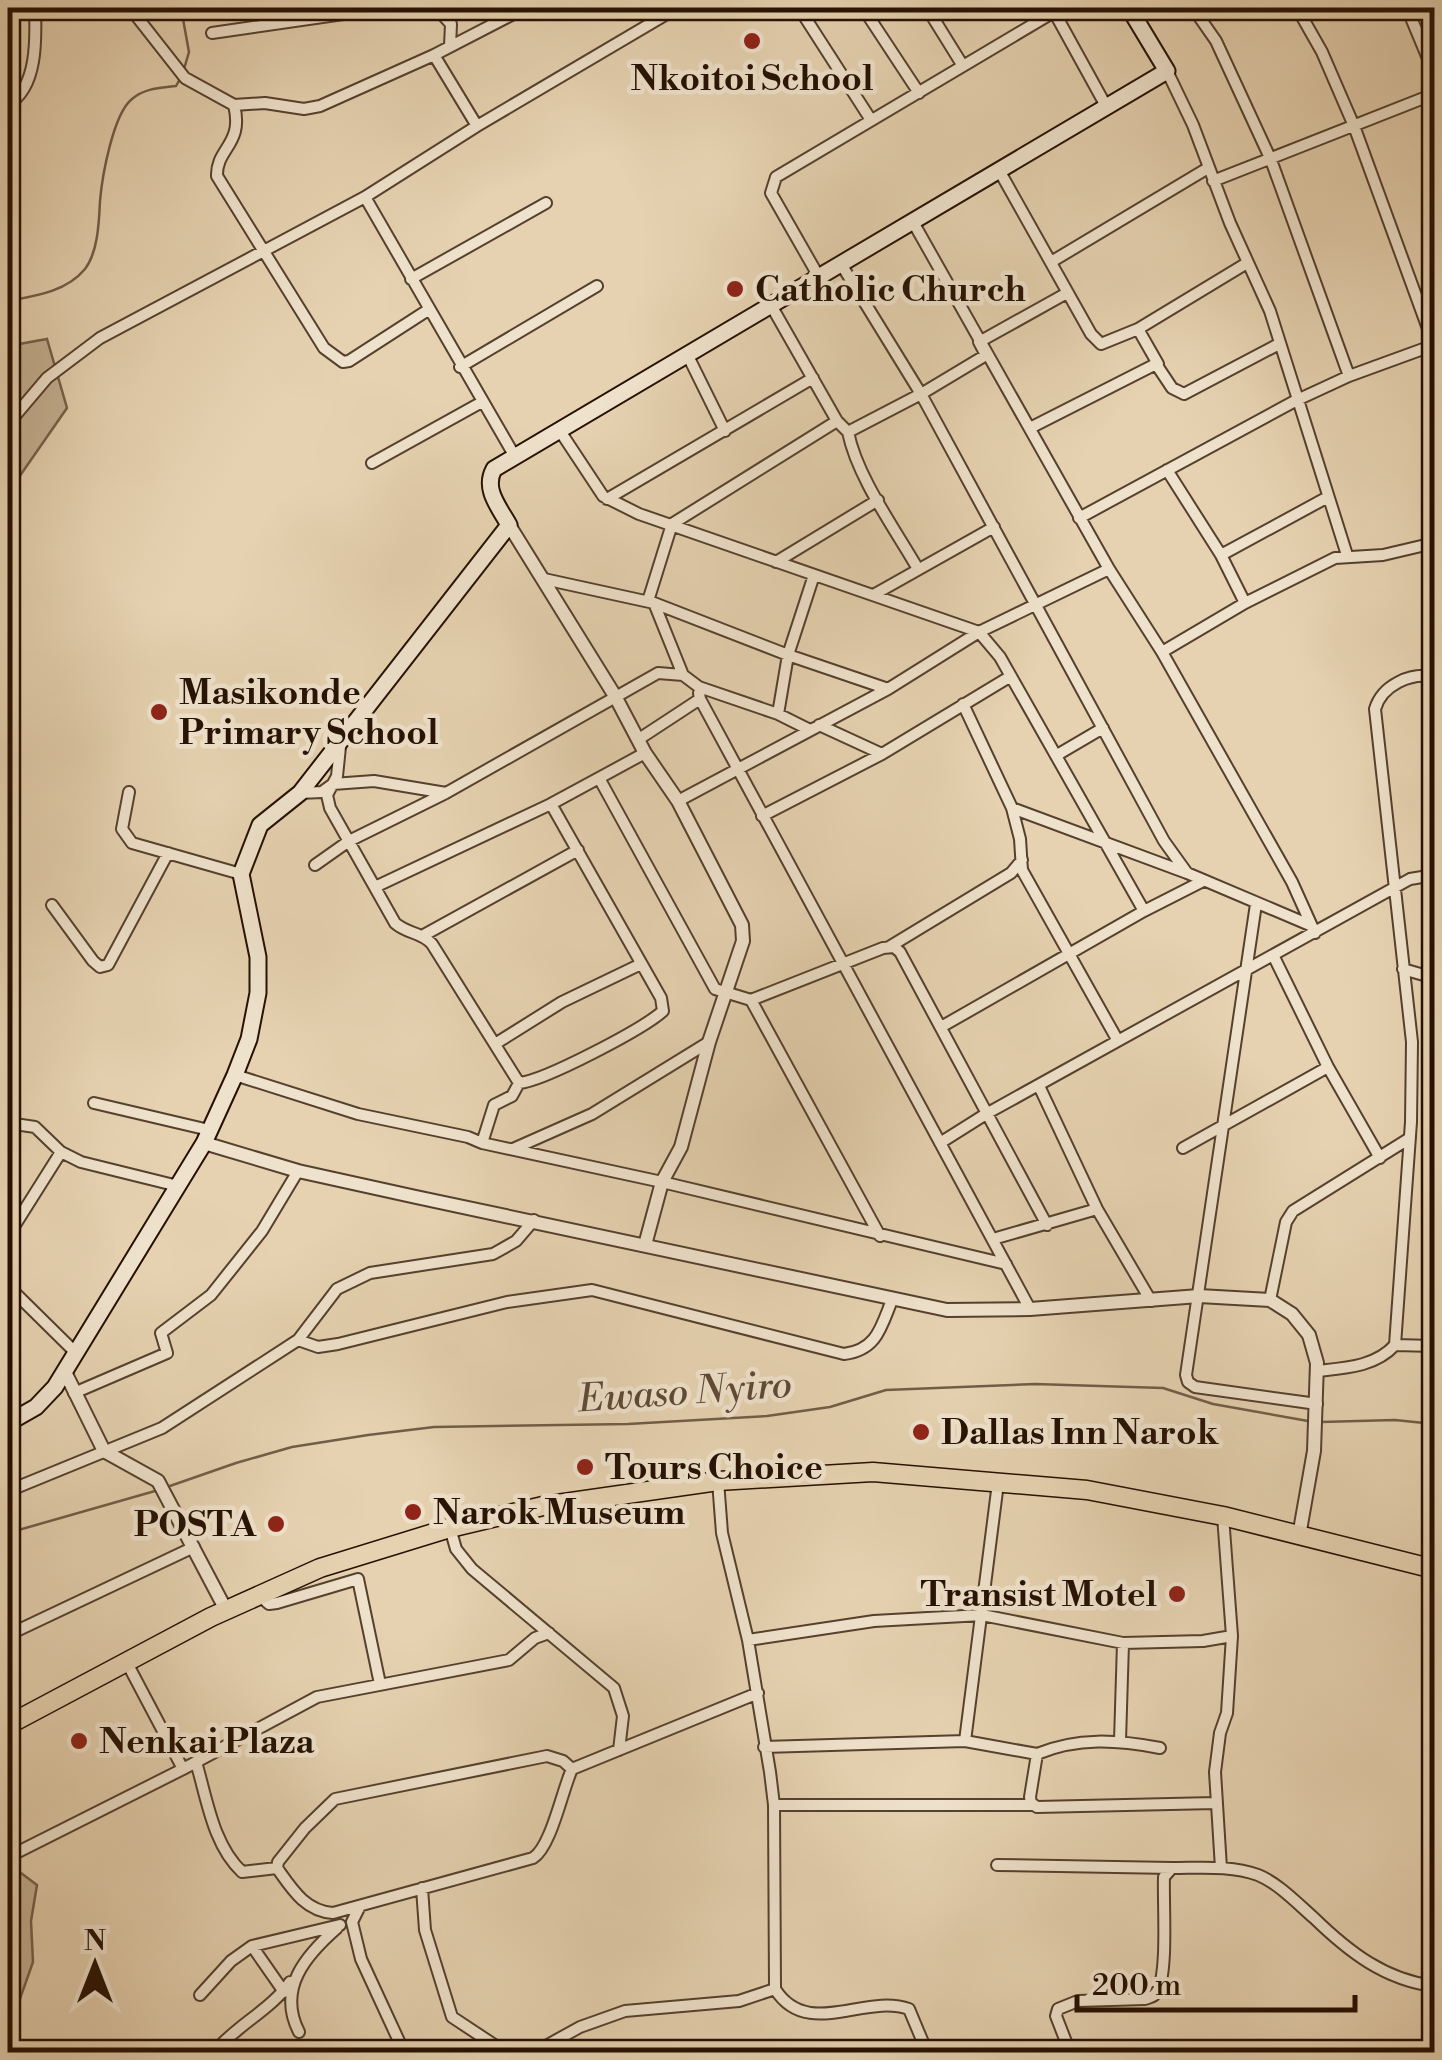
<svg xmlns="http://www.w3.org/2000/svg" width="1442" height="2060" font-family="'Libre Bodoni',serif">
  <rect width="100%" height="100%" fill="#e6d2b1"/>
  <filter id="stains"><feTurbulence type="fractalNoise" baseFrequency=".002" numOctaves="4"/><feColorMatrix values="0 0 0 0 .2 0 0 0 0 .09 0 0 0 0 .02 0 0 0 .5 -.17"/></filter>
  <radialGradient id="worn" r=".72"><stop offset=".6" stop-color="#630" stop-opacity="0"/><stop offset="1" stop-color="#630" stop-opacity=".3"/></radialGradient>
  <path fill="#c5b193" stroke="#75604b" stroke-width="2.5" d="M47,339L67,408L8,493V346Z
    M17,1870L37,1885L31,1921L33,1962L16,2010V2052H8V1873Z"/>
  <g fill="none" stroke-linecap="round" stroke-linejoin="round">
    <path stroke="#715d48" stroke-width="2.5" d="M181,8L189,52L184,69
      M8,301C35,296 66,292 85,269C98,252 99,222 100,201C102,177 113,114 132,99C145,88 160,88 176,86L181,77
      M1321,1422L1395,1420L1434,1424
      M167,1487L236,1463L292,1447L368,1435L434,1427L628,1424L767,1416L830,1407L886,1390L1035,1384L1163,1388L1213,1404L1308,1421
      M8,1533L155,1491"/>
    <defs>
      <path id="minor" d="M130,8L185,78L234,105C244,145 216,148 217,176L324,348L343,362L349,361L428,310
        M436,8L451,24L450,46
        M799,8L871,120
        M863,8L919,93
        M927,8L963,66
        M1052,8L1106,106
        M1193,8L1216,41L1271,160L1349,376
        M1297,8L1322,52L1354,126L1434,345
        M1407,8L1434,73
        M212,33L385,8
        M1167,71L1193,125L1230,223L1270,311L1347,555
        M8,104C38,88 36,37 35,8
        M234,105L265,103L304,109L320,106L434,55
        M477,126L434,55L525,8
        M1000,172L1091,334L1101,344L1138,329L1247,263
        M1213,181L1434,94
        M365,197L514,455
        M913,222L1109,569L1162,652L1292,882L1315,933
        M1051,262L1208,168
        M841,264L921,394L1164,841L1187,873
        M819,277L771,193L776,177L1054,12
        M411,279L546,203
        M772,307L837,421
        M1138,329L1158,364
        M688,356L725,431
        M460,367L597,286
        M8,424L47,378L100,338L365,197L477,126L677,8
        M1030,428L1156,364L1172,388L1184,394L1279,344
        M560,431L603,496L639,514L979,632L1000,657L1144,911
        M848,432C857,477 895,529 918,569
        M372,463L482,402
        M1167,470L1221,555L1245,603
        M607,499L813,378
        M1079,518L1295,401L1349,376L1434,345
        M1221,555L1328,497
        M776,562L878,500
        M544,579L654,603L788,655L888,689
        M875,594L994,527
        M648,601L672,524L837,421L848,432L921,394L986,355L979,342L1067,293
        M654,603L683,675
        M1162,652L1245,603L1335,558L1383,555L1434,543
        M700,699L1030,1309
        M963,704L1012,808L1187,873L1312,926
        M778,714L788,655L814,575
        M819,725L882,754
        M639,739L700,699L699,693
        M340,747L337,776L327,795L330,808L395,923C407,934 422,932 432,944L519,1083C544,1081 643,1029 663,1011L661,998L551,804L645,753
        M1057,755L1103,728
        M599,778L715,989L751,1000L883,948L894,947L900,952L1047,1225
        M129,792L122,829L132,843L241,874
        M300,793L322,792L333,784L374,781L446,793
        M678,801L888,689L979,632L1109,569
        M1012,808L1020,839L1022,870L1118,1041
        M762,816L882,754L1011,676
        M315,865L349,841L446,793L658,673L683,675L699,687L778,714L810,730
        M375,887L551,804
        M1256,904L1186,1375L1188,1382L1195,1387L1317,1404
        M52,905L93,961L100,967L108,965L168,853
        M424,935L578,850
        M889,947L1011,873L1022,860
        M1274,957L1328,1067L1380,1158
        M1403,969L1434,978
        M751,1000L880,1236
        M941,1027L1144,911L1203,881
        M495,1044L562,1002L641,964
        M235,1075L358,1114L468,1137L482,1143
        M519,1083L512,1096L494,1105L482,1143L662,1182L1006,1264
        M1039,1086L1097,1209L1151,1301
        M94,1103L209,1130
        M8,1123L35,1127L61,1152
        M940,1143L986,1114L1410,879L1434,875
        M1183,1148L1328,1067
        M513,1149L592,1114L709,1042
        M8,1236L61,1152L81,1162L178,1186
        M993,1239L1097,1209
        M8,1286L76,1353
        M1270,1300L1286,1222L1293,1211L1410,1138
        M298,1340L318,1347L338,1344L507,1302L592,1290L844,1354C877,1350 881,1327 892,1300
        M1395,1345L1434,1346
        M1317,1371C1345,1368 1375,1367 1395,1345L1411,1122L1412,1042L1375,709C1382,685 1411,672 1434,677
        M74,1393L167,1353L161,1333L211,1295L262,1231L298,1171
        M718,1481L722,1533L748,1640L770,1772L774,1805L775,1989C807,2040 865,1993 909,2009L927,2052
        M8,1491L162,1428L298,1340L337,1289L370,1273L493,1254L516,1241L534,1220
        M450,1528L456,1549L472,1569L614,1688L623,1716L619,1750
        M259,1595L269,1604L277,1603L358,1579L380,1684
        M8,1635L194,1547
        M748,1640L874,1621L982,1615L1123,1643L1203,1641L1232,1636
        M126,1661L183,1769L317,1697L509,1660L535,1638L549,1633
        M965,1741L1037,1754L1030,1797L1031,1803L1037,1807L1215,1803
        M1120,1741L1123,1643
        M764,1747L965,1741L998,1483
        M1037,1754C1078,1737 1117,1740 1160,1748
        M196,1762C207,1799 213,1845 242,1872L277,1868
        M774,1805H1033
        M8,1857L183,1769
        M997,1865L1172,1868
        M277,1868L278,1862L305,1828L335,1799L547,1756L563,1761L572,1769L758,1693
        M277,1868C292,1889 305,1911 333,1913L533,1858C551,1847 562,1791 572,1769
        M1221,1868L1215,1772L1220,1733L1227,1713L1232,1636L1223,1516
        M422,1888L425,1930L452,2017L505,2052
        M360,1906L352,1922L361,1959L404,2052
        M252,1946L284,1992
        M200,1995L231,1961L252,1946L340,1925
        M299,2032C277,1989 305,1956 337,1928
        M214,2052C237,2025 272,2009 290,1982
        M535,2052L580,2027L625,2011L739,2001L775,1989
        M1070,2052L1056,2016L1058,2009L1078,2001L1145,1999C1153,1996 1154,1997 1158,1990C1168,1969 1163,1903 1164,1877L1172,1868C1200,1868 1231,1865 1258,1875C1278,1883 1298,1904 1314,1918C1349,1952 1385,1980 1434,1986"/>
      <path id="tertiary" d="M509,525L615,696L645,753L678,801L742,925L743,941L709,1042L681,1147L662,1182L645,1245
        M204,1143L298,1171L416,1197L947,1310L1030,1309L1199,1296L1270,1300L1292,1314L1309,1335L1317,1363L1314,1451L1299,1536
        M65,1372L104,1451L158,1481L226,1610
        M8,1698L18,1719"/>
      <path id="secondary" d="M8,1423L36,1407L55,1387L204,1143L235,1075L249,1039L258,993V957L241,874L260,825L300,793L509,525C499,507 483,489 494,469L1167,71L1129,8"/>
      <path id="trunk" d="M8,1725L211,1617L320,1568L450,1528L543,1506L718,1481L873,1472L1087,1490L1223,1516L1434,1569"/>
    </defs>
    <use href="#minor" stroke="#55402e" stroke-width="14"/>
    <use href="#tertiary" stroke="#55402e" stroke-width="16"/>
    <use href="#secondary" stroke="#251003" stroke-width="19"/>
    <use href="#trunk" stroke="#251003" stroke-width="21"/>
    <use href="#minor" stroke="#efe2cc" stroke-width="10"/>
    <use href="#tertiary" stroke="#efe2cc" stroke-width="12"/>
    <use href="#secondary" stroke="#efe2cc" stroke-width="15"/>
    <use href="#trunk" stroke="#e6d2b1" stroke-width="18"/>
  </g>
  <g fill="#8f2418" stroke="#efe2cc" stroke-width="4">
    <circle cx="752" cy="41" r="10"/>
    <circle cx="735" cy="289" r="10"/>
    <circle cx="159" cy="712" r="10"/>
    <circle cx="921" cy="1432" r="10"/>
    <circle cx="585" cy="1467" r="10"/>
    <circle cx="413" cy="1512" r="10"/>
    <circle cx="276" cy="1524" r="10"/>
    <circle cx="1177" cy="1594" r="10"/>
    <circle cx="79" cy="1741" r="10"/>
  </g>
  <g text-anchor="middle" stroke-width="9" stroke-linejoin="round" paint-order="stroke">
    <g font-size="35" font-weight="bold" fill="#251003" stroke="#efe2cc" text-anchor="start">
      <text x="752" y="90" text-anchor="middle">Nkoitoi School</text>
      <text x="755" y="301">Catholic Church</text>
      <text x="179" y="704">Masikonde<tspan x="179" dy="40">Primary School</tspan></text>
      <text x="941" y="1444">Dallas Inn Narok</text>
      <text x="605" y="1479">Tours Choice</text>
      <text x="433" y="1524">Narok Museum</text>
      <text x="256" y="1536" text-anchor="end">POSTA</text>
      <text x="1157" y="1606" text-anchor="end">Transist Motel</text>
      <text x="99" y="1753">Nenkai Plaza</text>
    </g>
    <g font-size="38" font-style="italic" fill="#5e4a37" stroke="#efe2cc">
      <text transform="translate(685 1391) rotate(-4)" y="13">Ewaso Nyiro</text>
    </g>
  </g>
  <rect width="1442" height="2060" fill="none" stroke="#e6d2b1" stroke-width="40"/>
  <rect x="10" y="10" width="1422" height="2040" fill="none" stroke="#251003" stroke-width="5"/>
  <rect x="20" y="20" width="1402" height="2020" fill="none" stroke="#251003" stroke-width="2.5"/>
  <g transform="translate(95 1965)" stroke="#efe2cc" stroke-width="8" paint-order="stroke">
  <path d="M0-8L18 38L0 25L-18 38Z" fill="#251003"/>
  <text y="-15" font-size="28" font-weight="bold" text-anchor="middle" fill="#251003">N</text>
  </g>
  <path d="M1077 1995v15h278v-15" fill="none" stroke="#251003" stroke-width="5"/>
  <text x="1092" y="1995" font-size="30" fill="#251003" stroke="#efe2cc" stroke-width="8" paint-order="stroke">200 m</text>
  <rect width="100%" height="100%" filter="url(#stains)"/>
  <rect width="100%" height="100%" fill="url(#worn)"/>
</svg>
